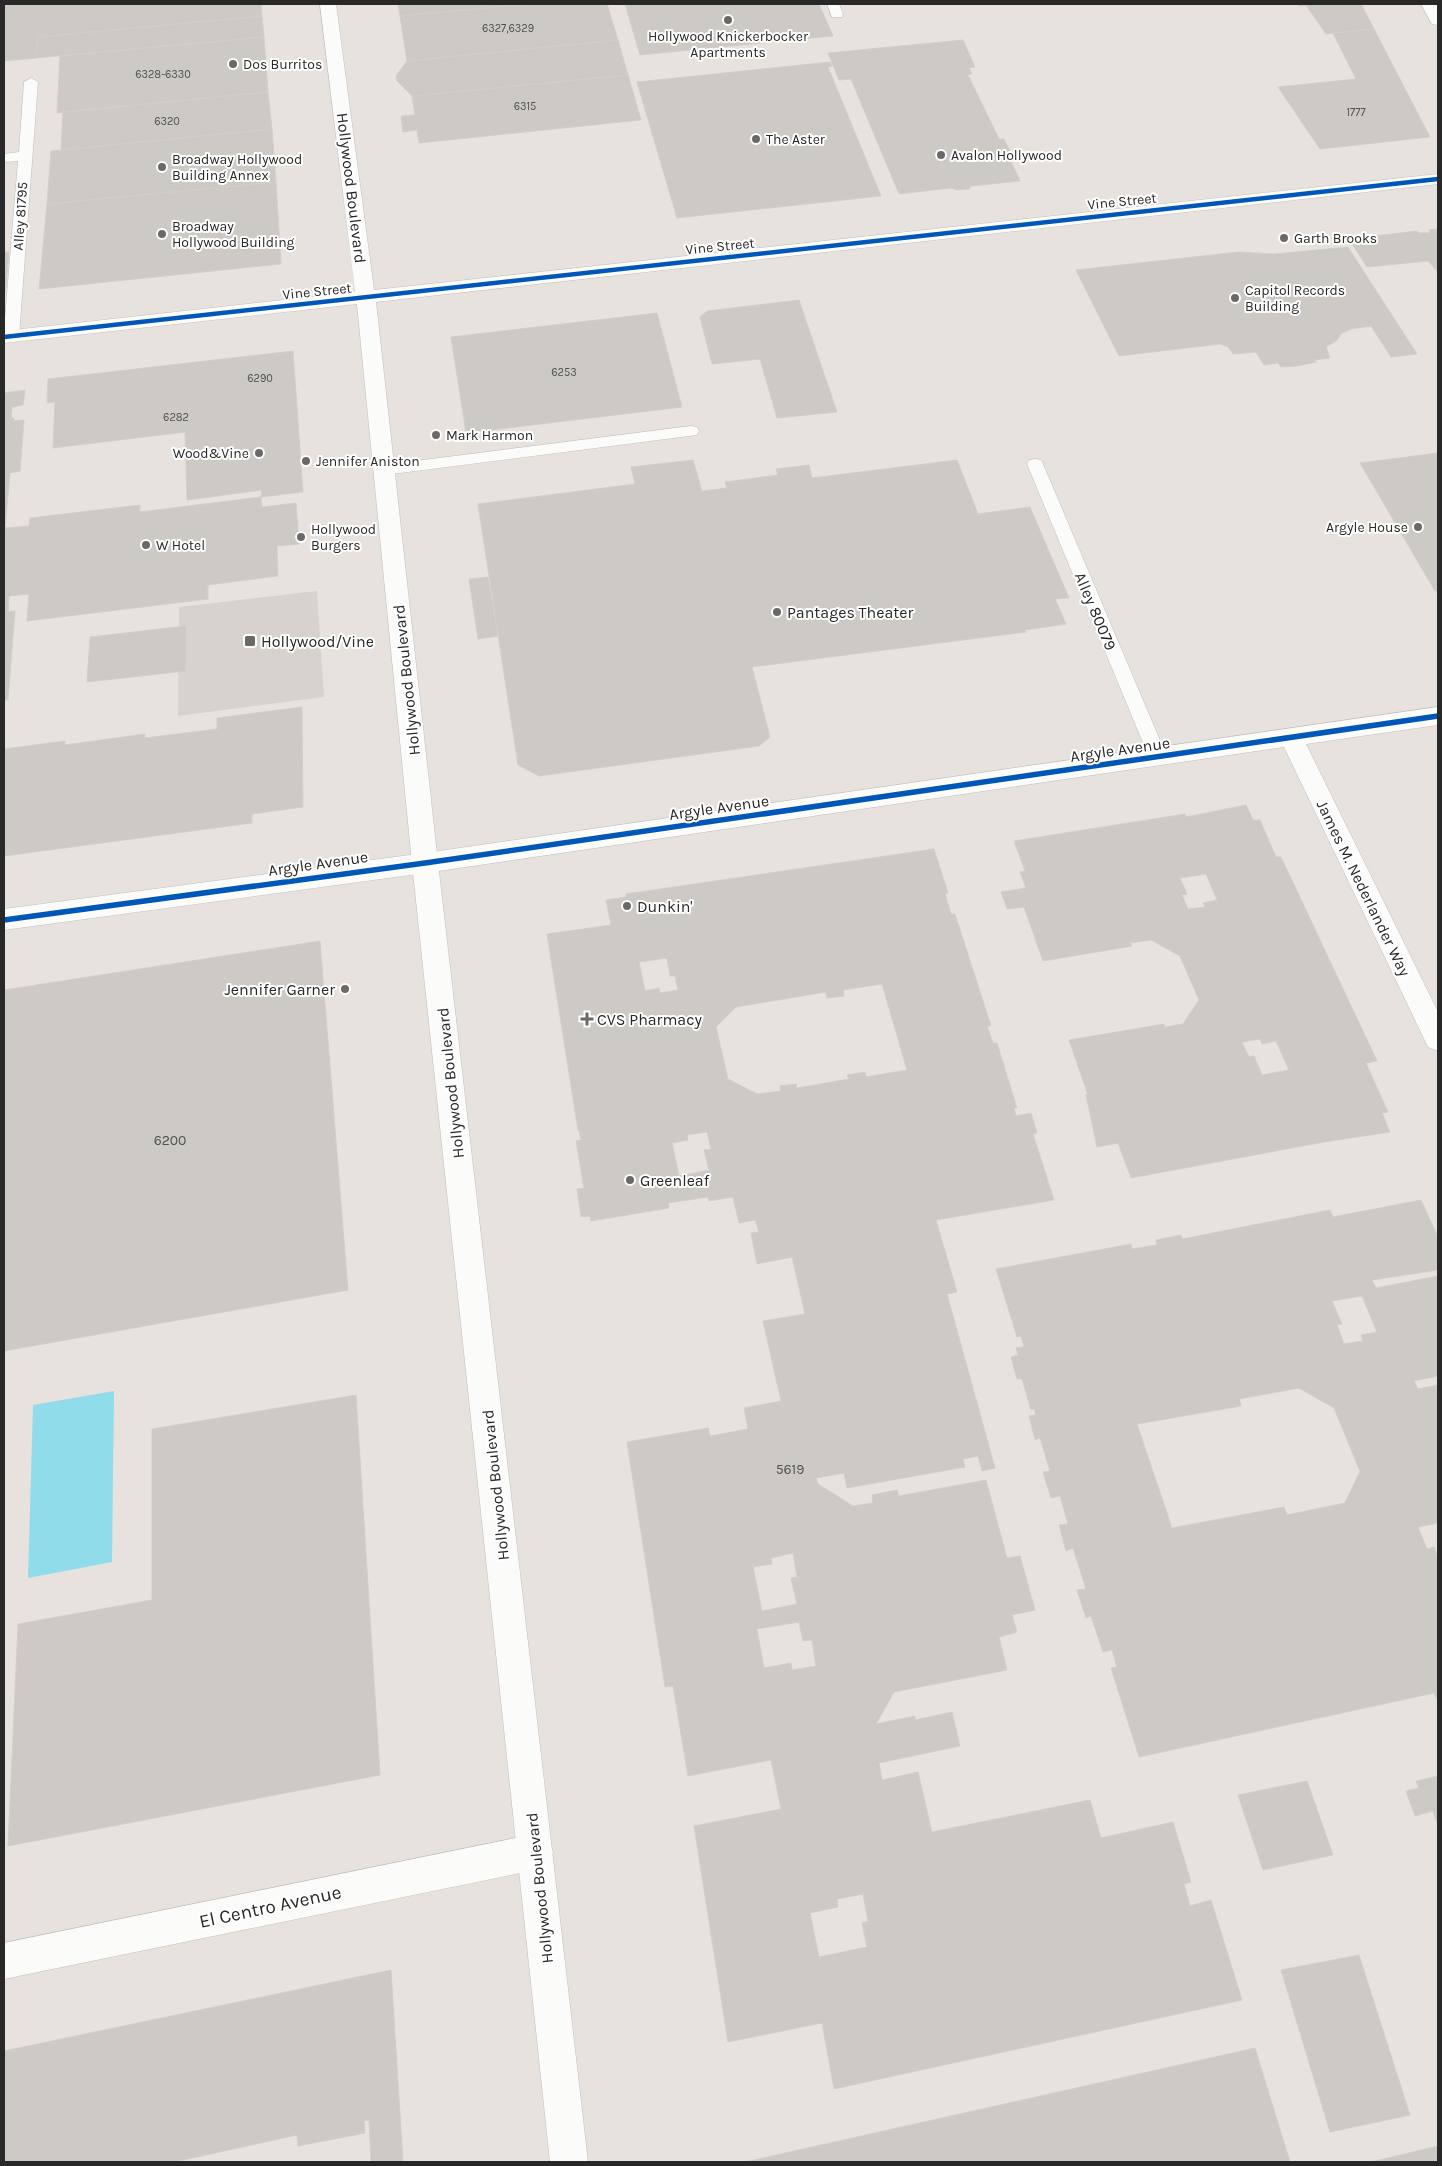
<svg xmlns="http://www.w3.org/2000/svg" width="1442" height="2166" font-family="Karla,sans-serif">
  <rect width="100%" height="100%" fill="#e7e2dd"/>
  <path fill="#d7d2cd" d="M317,591L324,697L178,716L179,607Z"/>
  <path fill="#90dcea" d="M114,1391L112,1562L28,1578L33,1405Z"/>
  <path fill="#cdcac6" stroke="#d2cec9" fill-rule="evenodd" d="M4,4H261L262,16L38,37L36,58L4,61Z
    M398,4H528L400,16Z
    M528,4H607L618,40L407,61L400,16Z
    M625,4H819L833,36L640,55Z
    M1298,4H1361L1374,29L1326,34L1306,5L1299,6Z
    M262,16L264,37L36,58L38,37Z
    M1374,29L1430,137L1320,149L1278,87L1356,79L1333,33Z
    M264,37L268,92L57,113L60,56Z
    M618,40L628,75L412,96L397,81L396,76L407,61Z
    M963,40L975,67L969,68L972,74L968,75L999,139H1004L1012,155H1008L1020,181L971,186L969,189L957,190L951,188L899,194L851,79L839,80L828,53Z
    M830,62L832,66L828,67L881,196L677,218L637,82Z
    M628,75L641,120L419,143L417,130L403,132L401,116L415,115L412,96Z
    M268,92L272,129L61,150L63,112Z
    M272,129L276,182L47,204L51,151Z
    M276,182L281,264L39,289L47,204Z
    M1438,229V272L1428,261L1367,267L1349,239L1417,231L1419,233H1430L1429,230Z
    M1348,247L1417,354L1391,357L1371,326L1351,329L1342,333L1336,341L1326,347L1330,358L1314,360L1317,362L1297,366L1281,367L1278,363L1264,365L1256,352L1233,354L1228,347L1220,344L1119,356L1076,270L1239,252L1274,254Z
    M4,252H9L5,294H4Z
    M799,300L837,412L777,418L760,359L712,364L700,317L707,311Z
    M657,313L682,407L466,433L451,337Z
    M293,351L303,492L261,497L262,490L187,500L185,432L53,448L55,402L47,403L48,379Z
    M25,390L23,405L12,407L11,418H14V421L24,420L20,471L10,473L5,528L29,526L30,518L140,505V512L261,497L262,507L296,503L299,544L277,546L278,576L208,585V599L27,621L29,594L9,596L8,612L15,611L8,700H4V393Z
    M1438,453V591H1435L1360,463Z
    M693,460L702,491L727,488L725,482L778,475L776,469L809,465L812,478L957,460L978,514L1030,507L1069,598L1055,599L1066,624L1025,630L1026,632L752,667L770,737L759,746L539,776L518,765L478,504L635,484L631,467Z
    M488,577L498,636L478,639L469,579Z
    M186,626V671L87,682L90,637Z
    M302,707L303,807L252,814V823L4,856V749L65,741V745L145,734V738L217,729V718Z
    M1246,805L1253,820H1260L1276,857H1281L1377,1061L1366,1063L1388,1112L1382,1113L1390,1132L1324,1142L1131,1178L1118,1143L1097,1147L1086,1095H1088L1069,1040L1164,1024L1165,1027L1183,1024L1199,1000L1180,956L1151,940L1130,943L1132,946L1043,961L1024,907L1007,909L1001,892L1026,888L1020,872L1025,871L1014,841L1185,814L1186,817ZM1206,874L1217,900L1203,903L1205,907L1188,909L1182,895L1187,894L1180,878ZM1260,1039L1262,1044L1276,1041L1289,1070L1262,1075L1254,1056L1249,1057L1242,1042Z
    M934,849L948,893L945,894L951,914H955L991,1026H987L993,1043H997L1017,1108H1014L1016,1116L1031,1113L1037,1133L1033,1134L1054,1200L936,1220L957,1292L947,1294L995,1468L982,1471L978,1456L963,1459L965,1467L847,1488L844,1473L816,1478L818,1484L853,1506L873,1503L872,1495L897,1490L899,1496L986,1480L1007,1558L1020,1556L1035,1610L1012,1615L1017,1632L999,1637L1007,1670L894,1692L876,1724L915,1716V1720L952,1712L960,1746L879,1763L882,1780L918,1772L932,1832L1090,1800L1101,1838L1173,1822L1191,1882L1184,1884L1190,1906L1211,1900L1242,2000L834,2089L822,2023L728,2042L694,1826L781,1809L771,1760L688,1776L673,1686L665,1687L627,1442L708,1428L710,1436L748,1429L744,1408L781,1401L763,1321L805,1314L792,1257L757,1264L751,1233L759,1232L755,1220L739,1223L733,1197L709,1201L708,1197L668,1203L669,1208L591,1221L590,1216L581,1217L577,1189L584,1188L576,1141L581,1140L579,1130H578L547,934L611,925L606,900L626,897V894ZM667,958L670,976H675L678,990L660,993L659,988L645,991L639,962ZM882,984L907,1070L866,1077L865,1072L847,1075L849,1079L797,1088L796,1084L780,1086L781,1091L757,1094L728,1079L716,1027L736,1007L826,992L827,998L844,996L843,990ZM707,1132L711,1149L704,1150L709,1170L679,1176L672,1143L688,1140L687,1135ZM793,1553L797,1577L791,1578L797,1604L762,1611L753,1567L772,1564L771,1558ZM799,1622L803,1641L812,1640L816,1666L792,1670L791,1663L764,1668L757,1629ZM863,1894L868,1921L862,1923L867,1947L819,1957L810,1913L838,1907L837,1899Z
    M320,941L348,1290L4,1351V990Z
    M1421,1200L1438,1237V1270L1372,1280L1376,1288L1438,1276V1376L1414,1381L1418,1389L1438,1385V1523L1418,1527L1427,1549L1434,1547L1438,1558V1698H1436L1434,1693L1139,1757L1111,1668L1117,1667L1112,1650L1103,1652L1091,1616L1086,1618L1077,1590L1086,1589L1073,1548L1066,1551L1059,1525L1068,1524L1060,1496L1051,1498L1043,1472L1050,1471L1040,1438L1035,1440L1029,1416L1036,1415L1034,1409L1031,1410L1022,1379H1017L1011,1357L1018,1355L1016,1348L1024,1347L1021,1336L1017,1337L996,1269L1131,1244L1132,1249L1157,1245L1156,1240L1181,1235L1182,1239L1330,1210L1333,1217ZM1362,1296L1377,1332L1361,1335L1363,1341L1344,1344L1337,1325L1342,1324L1332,1301ZM1299,1388L1334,1408L1360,1471L1345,1503L1287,1515L1284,1507L1172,1528L1137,1424L1241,1406L1239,1399Z
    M356,1395L380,1775L8,1846L18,1624L152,1600V1429Z
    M1438,1776V1826L1433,1811L1415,1816L1406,1791L1419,1788L1416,1781Z
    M1307,1781L1333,1855L1263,1870L1238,1795Z
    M1359,1955L1410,2115L1330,2132L1281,1970Z
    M391,1970L403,2162H371L369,2120L364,2121L365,2133L298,2146L297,2135L174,2162H4V2051Z
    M1255,2048L1290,2162H745Z
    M1438,2146V2162H1371Z"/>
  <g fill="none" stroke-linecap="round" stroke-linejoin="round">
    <defs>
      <path id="service" d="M827,4H839L843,14L842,17H832Z
        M31,78L38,82L19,336L16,339H6L4,331L18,161L4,162V154L19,152L24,82Z
        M691,426L697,427L699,431L697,435L384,475L378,474L376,470L378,466L384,465Z
        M1035,459L1041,460L1043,464L1167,757L1165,762L1158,764L1151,762L1149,757L1027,464L1029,460Z"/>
      <path id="minor" d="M1438,707V725L1306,744L1438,1012V1051L1428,1047L1284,747L425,873L4,930V909L425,853Z
        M535,1834L548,1839L553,1852L548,1865L535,1870L4,1979V1943Z"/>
      <path id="secondary" d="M320,4H336L374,290L1438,174V184L376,302L438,863L588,2162H550L412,863L357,304L4,343V331L355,292Z
        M1421,4H1437L1438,25L1432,24Z"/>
    </defs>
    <use href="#service" stroke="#c0bfbf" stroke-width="1"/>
    <use href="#minor" stroke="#c0bfbf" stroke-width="1"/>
    <use href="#secondary" stroke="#c0bfbf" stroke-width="1"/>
    <use href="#service" fill="#fbfbfa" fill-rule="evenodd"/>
    <use href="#minor" fill="#fbfbfa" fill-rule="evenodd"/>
    <use href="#secondary" fill="#fbfbfa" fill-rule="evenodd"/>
    <defs>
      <path id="cycleway-far1" d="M4,337L1438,179"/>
      <path id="cycleway" d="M4,920L425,863L1438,716"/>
    </defs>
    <use href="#cycleway-far1" stroke="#fff" stroke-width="6"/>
    <use href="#cycleway" stroke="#fff" stroke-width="9"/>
    <use href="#cycleway-far1" stroke="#0057b8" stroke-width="4.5"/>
    <use href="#cycleway" stroke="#0057b8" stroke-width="5.5"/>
  </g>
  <g fill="#6b6967" stroke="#fff" stroke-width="2">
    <circle cx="728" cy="20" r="5"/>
    <circle cx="233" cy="64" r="5"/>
    <circle cx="756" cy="139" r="5"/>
    <circle cx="941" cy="155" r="5"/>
    <circle cx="162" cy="167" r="5"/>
    <circle cx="162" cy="234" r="5"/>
    <circle cx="1284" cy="238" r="5"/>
    <circle cx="1235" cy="298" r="5"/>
    <circle cx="436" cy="435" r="5"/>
    <circle cx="259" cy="453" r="5"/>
    <circle cx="306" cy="461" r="5"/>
    <circle cx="1418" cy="527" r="5"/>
    <circle cx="301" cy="537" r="5"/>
    <circle cx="146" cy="545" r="5"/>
    <circle cx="777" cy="612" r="5"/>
    <rect x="244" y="635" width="12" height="12" rx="2.5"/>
    <circle cx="627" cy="906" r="5"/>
    <circle cx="345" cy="989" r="5"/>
    <path d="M584.5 1011.5h5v5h5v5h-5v5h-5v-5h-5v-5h5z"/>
    <circle cx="630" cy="1180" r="5"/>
  </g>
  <g text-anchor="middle" stroke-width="4" stroke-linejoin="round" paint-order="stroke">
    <g font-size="11" fill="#525150">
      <text x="508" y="32">6327,6329</text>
      <text x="163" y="78">6328-6330</text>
      <text x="525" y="110">6315</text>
      <text x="1356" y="116">1777</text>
      <text x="167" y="125">6320</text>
      <text x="564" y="376">6253</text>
      <text x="260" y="382">6290</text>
      <text x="176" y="421">6282</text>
    </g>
    <g font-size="14" fill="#282828" stroke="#fff" text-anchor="start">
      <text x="728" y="41" text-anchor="middle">Hollywood Knickerbocker<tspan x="728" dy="16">Apartments</tspan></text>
      <text x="243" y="69">Dos Burritos</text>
      <text x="766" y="144">The Aster</text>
      <text x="951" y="160">Avalon Hollywood</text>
      <text x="172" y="164">Broadway Hollywood<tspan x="172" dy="16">Building Annex</tspan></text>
      <text x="172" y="231">Broadway<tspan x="172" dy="16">Hollywood Building</tspan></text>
      <text x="1294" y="243">Garth Brooks</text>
      <text x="1245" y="295">Capitol Records<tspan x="1245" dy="16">Building</tspan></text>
      <text x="446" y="440">Mark Harmon</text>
      <text x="249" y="458" text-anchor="end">Wood&amp;Vine</text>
      <text x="316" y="466">Jennifer Aniston</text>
      <text x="1408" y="532" text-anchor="end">Argyle House</text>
      <text x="311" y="534">Hollywood<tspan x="311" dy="16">Burgers</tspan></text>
      <text x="156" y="550">W Hotel</text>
    </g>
    <g font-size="14" fill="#282828" stroke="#fff">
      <text transform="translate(1122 201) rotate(-6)" y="5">Vine Street</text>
      <text transform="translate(20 216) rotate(-86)" y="5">Alley 81795</text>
      <text transform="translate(720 246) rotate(-6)" y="5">Vine Street</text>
      <text transform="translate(317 291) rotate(-6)" y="5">Vine Street</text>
    </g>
    <g font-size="14" fill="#525150">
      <text x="170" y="1145">6200</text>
      <text x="790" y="1474">5619</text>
    </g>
    <g font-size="16" fill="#282828" stroke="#fff">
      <text transform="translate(352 188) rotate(83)" y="6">Hollywood Boulevard</text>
      <text transform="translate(1096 611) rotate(67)" y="6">Alley 80079</text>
      <text transform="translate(406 680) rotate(-96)" y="6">Hollywood Boulevard</text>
      <text transform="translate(1120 749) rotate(-8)" y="6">Argyle Avenue</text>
      <text transform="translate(719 807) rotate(-8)" y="6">Argyle Avenue</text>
      <text transform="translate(318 863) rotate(-8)" y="6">Argyle Avenue</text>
      <text transform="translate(1364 888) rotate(64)" y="6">James M. Nederlander Way</text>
      <text transform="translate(450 1083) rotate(-96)" y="6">Hollywood Boulevard</text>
      <text transform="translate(495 1485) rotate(-96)" y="6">Hollywood Boulevard</text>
      <text transform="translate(539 1888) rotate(-96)" y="6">Hollywood Boulevard</text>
    </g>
    <g font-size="16" fill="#282828" stroke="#fff" text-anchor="start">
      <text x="787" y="618">Pantages Theater</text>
      <text x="261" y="647">Hollywood/Vine</text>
      <text x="637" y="912">Dunkin'</text>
      <text x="335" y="995" text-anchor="end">Jennifer Garner</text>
      <text x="597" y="1025">CVS Pharmacy</text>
      <text x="640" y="1186">Greenleaf</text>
    </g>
    <g font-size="19" fill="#282828" stroke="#fff">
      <text transform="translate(270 1906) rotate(-12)" y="7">El Centro Avenue</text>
    </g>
  </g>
  <rect width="1442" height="2166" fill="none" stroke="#282828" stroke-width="10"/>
</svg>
